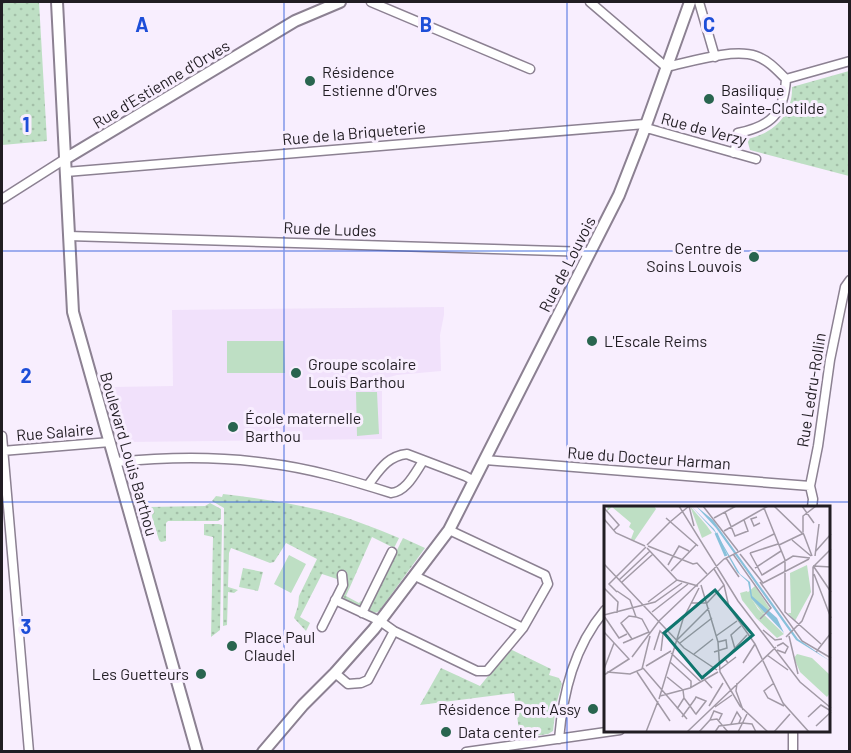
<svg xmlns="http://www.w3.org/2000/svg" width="851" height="753" font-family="Barlow,sans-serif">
  <defs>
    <pattern id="grass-dots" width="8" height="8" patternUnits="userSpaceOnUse" patternTransform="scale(1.5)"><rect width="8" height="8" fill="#bedfc4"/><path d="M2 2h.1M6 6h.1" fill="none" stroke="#a3bfa8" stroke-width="1.8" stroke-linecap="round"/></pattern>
  </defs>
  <rect width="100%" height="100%" fill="#f8eefe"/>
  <path fill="#f1e1fb" d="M444,307V315L440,335L441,371L397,375L382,379V439L128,442L113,387L173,386L172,310Z"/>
  <path fill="url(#grass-dots)" d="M2,2H39L47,141L2,145Z
    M849,71V176L750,150L747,139C773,134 793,115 792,87Z
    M223,494C257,498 291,503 324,511C350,518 375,528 399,538L394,548L372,537L346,596L359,603L361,601L365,603L363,606C356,607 346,602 342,596L347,581L339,576L337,579L322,574L300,617L310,623L306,631L294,618L298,606L299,596L317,559L286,543L274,562L270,563L231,548L229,553L228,587L238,590L234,593L228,592L227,625L223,626L224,508L212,501L216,496L222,497Z
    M210,503L221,509V519L218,521H168L166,523V541L161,542L159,540L149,507L205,506Z
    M204,524H219L222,525L220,630L211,637L213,537L204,535Z
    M403,538L425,548L380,610C377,613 374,614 369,612L368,608Z
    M243,568L263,572L258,591L239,587Z
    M510,649L551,669L549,675L559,678L562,684L556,705L553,731L548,734L520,738L514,693L420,705L441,668L480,686Z"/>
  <path fill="#bedfc4" d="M227,341H284L285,373H227Z
    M356,392H377L379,434L357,436Z
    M289,555L306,564L291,593L274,584Z
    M524,701H553L550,727L528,731Z"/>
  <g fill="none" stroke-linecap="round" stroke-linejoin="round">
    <defs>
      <path id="minor" d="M371,2L530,69
        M590,2L666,67C690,62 733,48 756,56C768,60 777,70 786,79C784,114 771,126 738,133V137L734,153
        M699,2L715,57
        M786,79L850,61
        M644,129H650L756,159
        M66,172L645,124
        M2,199L65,159
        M69,236L590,252
        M2,436L29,752
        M2,451L110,442
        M485,460L810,486
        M116,462C166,457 216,456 266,463C309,468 350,480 391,493C406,492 415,473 423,461
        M368,485C379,471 387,456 407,454L465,476L474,481
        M812,507L813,499L810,486L818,446L830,360L845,287L850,280
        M415,576L523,628
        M335,600L380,621L394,631L477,671H487L523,628L548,584L545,575L449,530
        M362,613L392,552
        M322,627L343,585L342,575
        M335,673L348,684L361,683L368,680L394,631
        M793,730V752
        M559,739C563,692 574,647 605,610
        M466,752L620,730"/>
      <path id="tertiary" d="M57,2L73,312L197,752
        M65,159L295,21L340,2
        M263,752L303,705L335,673L374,629L449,530L619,195L642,136L690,2"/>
    </defs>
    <use href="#minor" stroke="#8c8192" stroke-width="11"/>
    <use href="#tertiary" stroke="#8c8192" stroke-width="14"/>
    <use href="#minor" stroke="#fff" stroke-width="8"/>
    <use href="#tertiary" stroke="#fff" stroke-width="10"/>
  </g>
  <path fill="none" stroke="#1d4ed8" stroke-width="1.5" stroke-opacity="0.55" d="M284,2V752M567,2V752M2,251H850M2,502H850"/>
  <g fill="#29654f" stroke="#f8eefe" stroke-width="2">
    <circle cx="310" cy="81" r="6"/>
    <circle cx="709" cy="99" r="6"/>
    <circle cx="754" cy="257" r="6"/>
    <circle cx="592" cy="341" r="6"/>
    <circle cx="296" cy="373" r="6"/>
    <circle cx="233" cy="427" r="6"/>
    <circle cx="232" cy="646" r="6"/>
    <circle cx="201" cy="674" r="6"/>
    <circle cx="593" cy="709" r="6"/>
    <circle cx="446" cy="732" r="6"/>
  </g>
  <g text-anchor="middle" stroke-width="6" stroke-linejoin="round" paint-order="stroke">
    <g font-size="16" fill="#211d23" stroke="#f8eefe" text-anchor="start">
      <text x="322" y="78">Résidence<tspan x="322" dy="18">Estienne d'Orves</tspan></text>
      <text x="721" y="96">Basilique<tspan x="721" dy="18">Sainte-Clotilde</tspan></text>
      <text x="742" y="254" text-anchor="end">Centre de<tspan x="742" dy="18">Soins Louvois</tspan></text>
      <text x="604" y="347">L'Escale Reims</text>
      <text x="308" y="370">Groupe scolaire<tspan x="308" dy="18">Louis Barthou</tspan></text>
      <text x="245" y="424">École maternelle<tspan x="245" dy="18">Barthou</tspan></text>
      <text x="244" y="643">Place Paul<tspan x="244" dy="18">Claudel</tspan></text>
      <text x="189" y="680" text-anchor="end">Les Guetteurs</text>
      <text x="581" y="715" text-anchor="end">Résidence Pont Assy</text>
      <text x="458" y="738">Data center</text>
    </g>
    <g font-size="16" fill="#211d23" stroke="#f8eefe">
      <text transform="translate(161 84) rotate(-31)" y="6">Rue d'Estienne d'Orves</text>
      <text transform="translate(704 129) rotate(15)" y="6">Rue de Verzy</text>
      <text transform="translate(354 133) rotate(-5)" y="6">Rue de la Briqueterie</text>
      <text transform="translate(330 229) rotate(2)" y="6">Rue de Ludes</text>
      <text transform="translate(567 264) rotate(-63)" y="6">Rue de Louvois</text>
      <text transform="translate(811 390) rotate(-81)" y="6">Rue Ledru-Rollin</text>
      <text transform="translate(55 432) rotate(-5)" y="6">Rue Salaire</text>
      <text transform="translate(129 454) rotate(74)" y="6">Boulevard Louis Barthou</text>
      <text transform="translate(649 458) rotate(4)" y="6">Rue du Docteur Harman</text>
    </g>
  </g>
  <g transform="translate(604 506)">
    <rect width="226" height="226" fill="#f8eefe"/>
    <path d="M4,0H50L52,3L30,35L27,33L30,25L25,21L27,17L8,1L3,5ZM86,0L103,20L108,27L98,32ZM151,80L166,103L159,108L143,87Z" fill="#bedfc4"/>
    <path d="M203,59L207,86L191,115L184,107H187L186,67Z" fill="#bedfc4"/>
    <path d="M143,85L154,103L180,128L173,132L152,112L138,94L136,87ZM193,148L208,152L226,169V187L223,191L196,166L190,152Z" fill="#bedfc4"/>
    <path d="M87,0L110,23L136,68L146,76L148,90L173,112L180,127L147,92L144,76L133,66L111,26ZM92,0L109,14L194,133L226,155L192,134L112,22Z" fill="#88c1db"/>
    <path fill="none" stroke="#88c1db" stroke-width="3" d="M112,27L122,50"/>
    <path fill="none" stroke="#a29aa6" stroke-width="1.5" d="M75,0L134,95L196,176L227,202M85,0L90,20M99,0L134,45M170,0L200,29L208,50M198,0L210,17M0,2L15,19L10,24M160,2L181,54V106L217,138M121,6L131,30L144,25L140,14M153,11L147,13L150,20L156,17M62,12L94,40M110,12L132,0M0,13L12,27L41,40M66,16L85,0M120,25L164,0M199,26V10L212,0M188,34L207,50M43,39L66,16M175,39L200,27M44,40L89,58L93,57L103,68M43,42L73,74L94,80M211,46L227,28M146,47L158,69L189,50L206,52M146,47L174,38M129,48L167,102L156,113M136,48L159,77L205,53M211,50L215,18M122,52L135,71M0,58L80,142L113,164M64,59L75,40L85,45M209,60L227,61M210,61L227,86M151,62L177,45M110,63L120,79L125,101L151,138L179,197L205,226M67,65L92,39M210,68L227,112M15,74L46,45M18,76L49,48M156,76L198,135L227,152M97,79L114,136L116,166L136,200L164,226M0,82L14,96L13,107M13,85L26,94L32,111L38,113L46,128M13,86L5,78L42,41M44,96L73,74M87,97H103L120,79M48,106L84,78M0,109L51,96L78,77M0,110L15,132L23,128M159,124L171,134L178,133M0,126L25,153L0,169M112,130L133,115M185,130L194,168M182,131L198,115L209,88V61L227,43M28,133L17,117L25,110L32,111M73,134L105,102M19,137L45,126M76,137L108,112M70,140L108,182M173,140L179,137L184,141L181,147L173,144M131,143L127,129L137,120M50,144L56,125L59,128L57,145M110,146L123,142L122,134L114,136M212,146L227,127M67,147L97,176M90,148L109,133M163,149L184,164M28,151L55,115L120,53L170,28M66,156L87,175V181M124,157L121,153L143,129M139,157L151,138M42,160L67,145M39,162L83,213M0,163L10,137M115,164L132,151M3,166L26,168L38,163L46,130M33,166L66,215M63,171L79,184M133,177L132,185L139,204M170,177L160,185L164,192L180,200M56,190L86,182L114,166M55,193L79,113L95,82M105,200L119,177M111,201L128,189M73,203L80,192L79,184M78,211L86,200L91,193L92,191L102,195L92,208L91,207L86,200L80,192M204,211L217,199L227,205M106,214L110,205L118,208L115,214M127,218L133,206L137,212L135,217M212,220L227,206M42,226L54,195M83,226L172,141M95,226L106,214L113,213L124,226M111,226L115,220L138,217L148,218L152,226M134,226L143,208M170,226L186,208"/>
    <path fill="#0f766e" fill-opacity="0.15" stroke="#0f766e" stroke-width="3" d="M111,84L149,129L98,172L60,127Z"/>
    <rect width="226" height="226" fill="none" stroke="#211d23" stroke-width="3"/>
  </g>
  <g font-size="20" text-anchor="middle" font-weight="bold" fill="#1d4ed8" stroke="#f8eefe" stroke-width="6" stroke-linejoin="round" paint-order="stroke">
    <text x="142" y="32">A</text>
    <text x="426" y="32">B</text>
    <text x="709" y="32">C</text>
    <text x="26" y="132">1</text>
    <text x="26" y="383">2</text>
    <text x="26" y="634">3</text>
  </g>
  <rect width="851" height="753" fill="none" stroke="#211d23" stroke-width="6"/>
</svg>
